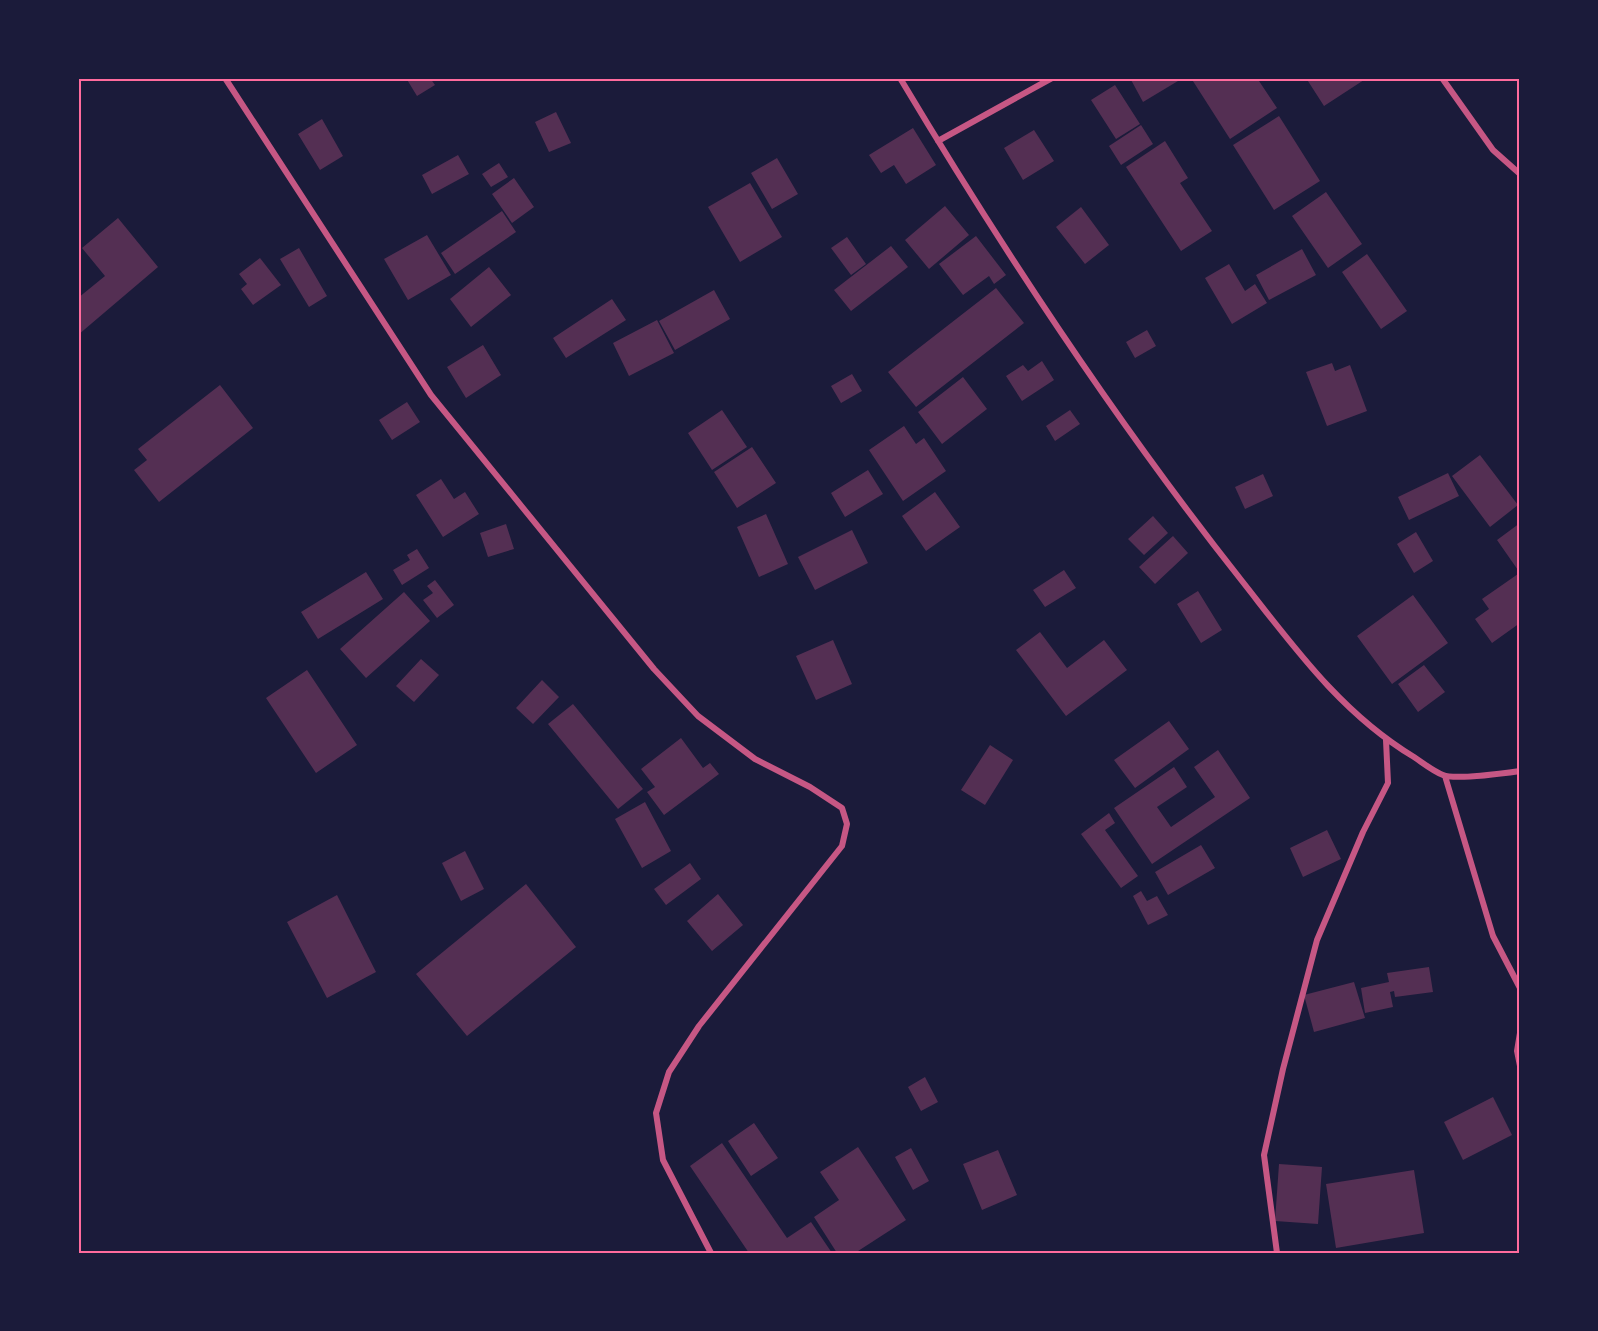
<svg xmlns="http://www.w3.org/2000/svg" width="1598" height="1331" font-family="'PT Sans Narrow',sans-serif">
  <rect width="100%" height="100%" fill="#1b1b3a"/>
  <path fill="#542f53" d="M406,78H430L435,85L417,96Z
    M1130,78H1183L1143,102Z
    M1191,78H1257L1277,108L1230,139Z
    M1306,78H1367L1324,106Z
    M1115,85L1140,124L1116,139L1091,100Z
    M556,112L571,143L549,152L535,122Z
    M1279,116L1320,181L1274,210L1233,145Z
    M322,119L343,156L320,170L298,134Z
    M1141,125L1153,144L1121,165L1109,146Z
    M913,128L936,165L906,184L894,165L881,173L869,155Z
    M1034,130L1054,161L1023,180L1004,148Z
    M1165,141L1188,178L1180,183L1212,231L1181,251L1126,167Z
    M458,155L469,174L432,194L422,175Z
    M777,158L798,194L772,209L751,173Z
    M499,163L508,177L491,187L482,174Z
    M514,178L534,207L512,223L492,194Z
    M750,183L782,237L740,262L708,207Z
    M1326,192L1362,244L1328,268L1292,216Z
    M945,206L969,235L929,269L905,240Z
    M1081,207L1109,245L1085,264L1056,227Z
    M502,211L516,232L455,274L441,253Z
    M118,218L158,267L78,335V298L105,276L82,248Z
    M427,235L451,275L408,300L384,259Z
    M976,236L1006,275L994,284L989,276L963,295L939,264Z
    M847,237L866,264L851,275L831,248Z
    M891,246L908,267L851,311L834,290Z
    M299,248L327,296L309,307L280,259Z
    M1302,249L1316,275L1269,300L1256,275Z
    M1367,254L1407,311L1381,329L1342,272Z
    M260,258L281,285L253,305L241,289L247,284L239,274Z
    M1229,264L1245,291L1255,284L1267,303L1232,324L1205,278Z
    M489,267L511,295L471,327L450,299Z
    M996,288L1024,323L916,407L888,372Z
    M714,290L730,319L675,350L659,321Z
    M612,299L626,320L566,358L553,338Z
    M657,320L674,353L629,376L613,343Z
    M1147,330L1156,346L1135,358L1126,342Z
    M483,345L501,375L466,398L447,367Z
    M1042,361L1054,380L1022,401L1006,376L1023,365L1028,371Z
    M1332,363L1335,371L1350,365L1367,411L1327,426L1306,372Z
    M852,374L862,391L841,403L831,386Z
    M963,377L987,409L942,444L918,412Z
    M220,385L253,428L159,502L134,470L147,460L138,449Z
    M407,402L420,422L392,440L379,420Z
    M722,410L747,447L712,470L688,433Z
    M1070,410L1080,424L1055,441L1046,426Z
    M904,426L916,444L924,438L946,471L903,501L869,450Z
    M752,447L776,483L737,508L714,472Z
    M1480,455L1518,505L1490,527L1452,476Z
    M868,470L883,494L845,517L831,493Z
    M1448,473L1459,496L1409,520L1398,497Z
    M1263,474L1273,496L1245,509L1235,487Z
    M441,479L454,499L465,492L479,514L443,537L416,495Z
    M935,492L960,527L926,551L902,516Z
    M766,514L788,564L759,577L737,527Z
    M1153,516L1168,533L1144,555L1128,539Z
    M1520,523V573L1497,540Z
    M506,524L514,549L488,557L480,533Z
    M852,530L868,563L815,590L798,557Z
    M1416,532L1433,561L1414,573L1397,544Z
    M1173,536L1188,553L1155,584L1139,567Z
    M417,549L429,568L402,585L393,570L410,560L407,555Z
    M1064,570L1076,588L1045,607L1033,590Z
    M366,572L383,599L318,639L301,612Z
    M1518,574L1520,577V623L1492,643L1475,619L1489,609L1482,599Z
    M435,580L454,605L437,618L423,600L433,593L427,586Z
    M1198,591L1222,630L1201,643L1177,604Z
    M404,592L430,621L366,678L340,649Z
    M1413,595L1448,643L1392,684L1357,636Z
    M1040,632L1067,668L1104,640L1127,670L1066,716L1016,650Z
    M833,640L852,684L816,700L796,656Z
    M421,659L439,675L414,702L396,686Z
    M1424,665L1445,692L1418,712L1398,684Z
    M307,670L357,745L316,773L266,698Z
    M542,680L559,697L533,724L516,708Z
    M573,704L643,789L618,809L548,724Z
    M1169,721L1189,749L1135,788L1114,760Z
    M681,738L703,768L710,763L719,774L664,815L647,792L655,787L641,769Z
    M990,745L1013,760L985,805L961,790Z
    M1218,750L1250,798L1152,864L1114,808L1174,767L1187,787L1157,807L1171,827L1215,797L1194,767Z
    M645,802L671,851L642,868L615,819Z
    M1109,813L1115,823L1105,830L1138,876L1121,888L1081,834Z
    M1327,830L1341,859L1303,877L1290,848Z
    M1201,845L1215,868L1168,895L1155,872Z
    M465,851L484,889L461,901L442,863Z
    M690,863L701,879L666,905L654,889Z
    M526,884L576,947L467,1036L416,974Z
    M1141,891L1147,901L1157,896L1168,915L1148,925L1133,896Z
    M718,894L743,925L712,951L687,921Z
    M337,895L376,972L327,998L287,922Z
    M1429,967L1433,992L1395,997L1394,991L1390,992L1393,1007L1365,1013L1361,988L1389,982L1387,973Z
    M1354,982L1365,1018L1314,1032L1304,995Z
    M925,1077L938,1102L921,1111L908,1087Z
    M1493,1097L1512,1135L1463,1160L1444,1122Z
    M754,1123L778,1158L751,1176L728,1141Z
    M722,1143L787,1238L811,1222L832,1253H749L690,1166Z
    M858,1147L906,1220L855,1253H837L814,1217L839,1200L820,1172Z
    M911,1148L929,1181L913,1190L895,1157Z
    M998,1150L1017,1195L982,1210L963,1164Z
    M1279,1164L1322,1167L1318,1224L1275,1221Z
    M1414,1170L1424,1233L1336,1248L1326,1184Z"/>
  <g fill="none" stroke-linecap="round" stroke-linejoin="round">
    <path stroke="#c65784" stroke-width="6" d="M225,78L431,395L654,669L698,716L755,759L810,787L842,808L847,824L842,846L699,1026L669,1072L656,1113L663,1160L711,1253
      M900,78C1004,252 1116,422 1242,581C1294,647 1341,713 1414,757C1423,763 1433,771 1443,775C1454,780 1506,773 1520,771
      M1442,78L1493,150L1520,174
      M938,141L1052,78
      M1445,776L1493,936L1520,988
      M1520,1033L1517,1051L1520,1066
      M1520,1142V1165
      M1277,1253L1264,1155L1283,1069L1317,940L1363,832L1388,783L1386,740"/>
  </g>
  <rect width="1598" height="1331" fill="none" stroke="#1b1b3a" stroke-width="159"/>
  <rect x="80" y="80" width="1438" height="1172" fill="none" stroke="#ff6b9d" stroke-width="2"/>
</svg>
